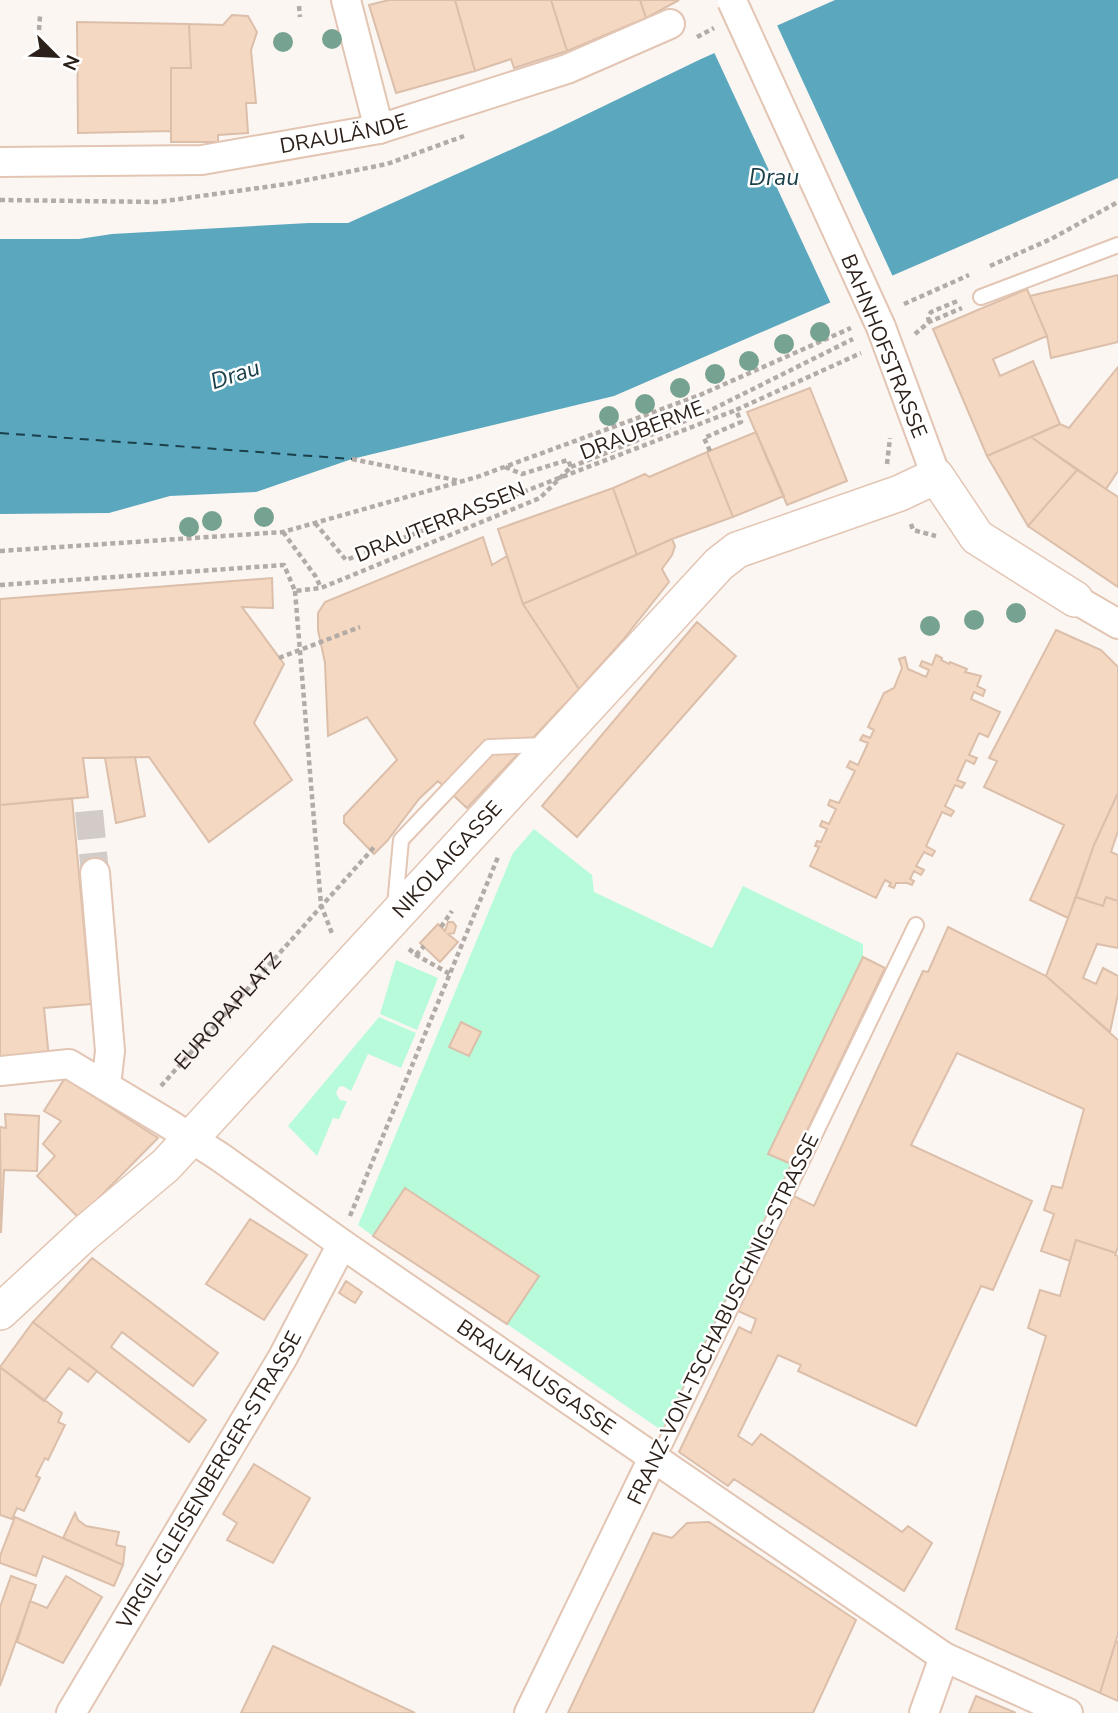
<svg xmlns="http://www.w3.org/2000/svg" width="1118" height="1713" font-family="'Nunito Sans',sans-serif">
  <rect width="100%" height="100%" fill="#fcf6f2"/>
  <path fill="#b8fbda" d="M534,829L592,875L594,892L712,948L743,886L863,944V957L768,1153L791,1164L664,1432L507,1324L539,1276L405,1188L373,1236L358,1225L513,853Z
    M396,960L438,978L417,1030L380,1014Z
    M379,1017L416,1033L401,1068L368,1054L351,1091L343,1086L339,1087L336,1093L340,1100L347,1101L339,1119L333,1118L317,1156L288,1126Z"/>
  <path fill="#5aa7be" d="M835,0H1118V178L614,396L352,459L256,492L170,496L109,513L0,514V239H79L112,234L309,223H348L550,132L701,59Z"/>
  <path fill="#fcf6f2" d="M776,23L894,279L832,306L713,50Z"/>
  <g fill="none" stroke-linecap="round" stroke-linejoin="round">
    <path stroke="#1b404a" stroke-width="2" stroke-dasharray="9 7" stroke-linecap="butt" d="M0,433L352,459"/>
  </g>
  <path fill="#f4d8c2" stroke="#dbbfaa" stroke-width="2" d="M389,0H455L475,71L396,93L369,5Z
    M455,0H551L567,51L514,68L511,59L475,71Z
    M551,0H640L646,18L567,51Z
    M640,0H679L646,18Z
    M232,15L248,16L257,32L251,50L256,103H246L248,133L218,135V142H171V68H191L189,24L223,25Z
    M77,22L189,24L191,68H171V131L78,133Z
    M1118,275V342L1051,358L1047,336L1030,296Z
    M1027,289L1047,336L993,359L1000,376L1033,361L1060,424L987,456L933,329Z
    M1118,367V471L1106,489L1031,437L1060,424L1069,428Z
    M810,388L847,481L787,505L747,412Z
    M756,432L784,496L733,517L707,452Z
    M1031,437L1077,470L1028,526L987,456Z
    M707,452L733,517L672,539L637,555L613,488L645,474L649,477Z
    M1077,470L1118,497V587L1028,526Z
    M613,488L637,555L523,604L498,529Z
    M483,537L492,565L507,556L523,604L579,689L467,808L438,781L419,799L387,841L374,854L344,823V816L397,760L367,717L328,736L325,663L318,630V613L325,602Z
    M672,539L675,546L672,555L662,569L669,582L622,641L579,689L523,604Z
    M272,578L273,608L242,607L284,664L254,723L292,780L209,842L149,757L83,758L88,797L0,805V599Z
    M697,622L736,656L577,837L542,806Z
    M1056,630L1101,650L1118,667V793L1094,845L1068,918L1030,900L1064,825L984,787L997,761L989,758Z
    M936,655L942,658L941,660L949,664L950,662L967,669L965,672L981,676L977,686L985,690L983,696L974,692L971,699L1000,712L988,737L979,733L969,755L977,758L974,764L966,760L957,780L965,783L962,788L955,785L945,806L954,811L951,816L942,812L926,846L935,851L932,856L924,852L916,866L924,870L921,875L914,871L910,879L914,881L912,885L907,883H896L894,888L889,886L891,883L885,880L876,898L810,866L819,847L815,846L817,841L821,842L827,829L820,826L822,821L829,824L836,809L828,805L830,800L839,803L855,771L847,767L850,761L858,765L868,743L860,740L863,735L870,738L874,730L868,727L884,693L894,688L902,668L899,659L905,657L908,669L926,677L929,670L920,666L922,661L932,665Z
    M135,757L145,816L116,823L105,758Z
    M1118,793V831L1111,852L1118,855V901L1106,897L1103,906L1076,897L1094,845Z
    M72,798L91,1004L44,1008L49,1058L0,1062V805Z
    M1076,897L1103,906L1106,897L1118,901V948L1097,944L1083,978L1096,984L1103,968L1118,976V994L1110,1032L1046,976Z
    M448,922H453L456,926L454,933L448,934L458,942L440,962L420,943L438,924L445,931Z
    M948,927L1046,976L1118,1040V1246L1116,1253L1076,1240L1070,1261L1041,1251L1054,1214L1044,1210L1052,1186L1062,1188L1084,1109L957,1053L911,1145L1032,1201L993,1290L981,1286L916,1426L798,1371L801,1365L778,1355L738,1436L752,1445L761,1434L902,1532L908,1526L932,1543L904,1591L734,1479L728,1486L679,1452L739,1327L751,1333L756,1319L738,1311L790,1194L814,1206L923,971L928,972Z
    M863,957L885,968L791,1164L768,1154Z
    M461,1022L481,1032L469,1056L449,1047Z
    M65,1078L158,1138L79,1218L37,1176L55,1156L43,1144L61,1121L44,1111Z
    M5,1114L39,1116L37,1171L4,1170L1,1233L0,1127L6,1128Z
    M405,1188L539,1276L507,1324L373,1236Z
    M250,1219L307,1255L264,1320L206,1284Z
    M1076,1240L1116,1253L1115,1255L1118,1256V1634L1100,1693L956,1629L1046,1336L1028,1328L1040,1290L1060,1296Z
    M92,1258L218,1353L193,1386L122,1332L111,1347L206,1420L189,1442L33,1322Z
    M346,1281L362,1292L355,1303L339,1293Z
    M33,1322L97,1371L88,1382L69,1368L44,1401L0,1367Z
    M0,1367L62,1413L58,1422L65,1425L48,1460L45,1458L36,1476L40,1478L24,1511L17,1508L12,1519L0,1515Z
    M254,1464L310,1498L273,1563L227,1540L237,1523L223,1514Z
    M75,1513L78,1520L86,1526L119,1532L116,1545L125,1547L123,1565L63,1538Z
    M15,1517L123,1565L114,1586L43,1556L36,1576L0,1563V1556Z
    M709,1522L856,1620L813,1713H568L653,1533L672,1538L687,1523Z
    M11,1576L36,1585L0,1686V1607Z
    M66,1576L102,1597L63,1663L17,1642L30,1601L47,1608Z
    M1116,1641L1118,1642V1701L1100,1693Z
    M273,1646L415,1713H241Z
    M976,1696L1016,1713H969Z"/>
  <g fill="none" stroke-linecap="round" stroke-linejoin="round">
    <path stroke="#d2cbc7" stroke-width="28" stroke-dasharray="28 14" stroke-linecap="butt" d="M89,811L95,873"/>
    <defs>
      <path id="service" d="M981,297L1118,245
        M395,905L401,840L489,747L548,745
        M653,1458L665,1444L916,925"/>
      <g id="minor">
        <path d="M346,0L379,129"/>
        <path id="s2" d="M0,162L202,160L379,129L567,69L670,24"/>
        <path d="M881,327L936,476"/>
        <path d="M1075,599L1118,624"/>
        <path d="M95,873L110,1051L106,1086"/>
        <path id="s3" d="M0,1071L69,1064L169,1124L220,1157L342,1244L944,1657L1068,1713"/>
        <path id="s4" d="M71,1713L283,1357L342,1244"/>
        <path d="M529,1713L653,1458"/>
        <path d="M924,1713L944,1657"/>
      </g>
      <g id="tertiary">
        <path id="s5" d="M0,1312L84,1234L166,1165L719,564L737,550L900,493L936,476L977,537L1075,599"/>
      </g>
    </defs>
    <use href="#service" stroke="#e3c5b3" stroke-width="18"/>
    <use href="#minor" stroke="#e3c5b3" stroke-width="32"/>
    <use href="#tertiary" stroke="#e3c5b3" stroke-width="38"/>
    <g stroke="#b3aba6" stroke-width="4.5" stroke-dasharray="5 3.5" stroke-linecap="butt">
      <path d="M299,6L300,17"/>
      <path d="M39,30L40,16"/>
      <path d="M697,37L714,28"/>
      <path d="M0,200L158,202L287,184L387,164L464,136"/>
      <path d="M990,266L1051,239L1118,202"/>
      <path d="M904,304L969,275"/>
      <path d="M929,322L928,317L931,312L960,300"/>
      <path d="M915,334L929,322L962,308"/>
      <path d="M710,451L704,438L741,422L736,410L861,353"/>
      <path d="M352,459L460,481"/>
      <path d="M887,464L890,438"/>
      <path d="M571,467L705,413L853,339"/>
      <path d="M315,523L346,560L736,410"/>
      <path d="M911,524L913,530L936,536"/>
      <path d="M283,532L316,577L321,588"/>
      <path d="M0,551L283,532L477,477L700,395L851,328"/>
      <path d="M0,585L284,565L295,591L321,588L540,498L571,467L568,460L522,474L505,467"/>
      <path d="M295,591L321,905L333,936"/>
      <path d="M441,927L452,911"/>
      <path d="M409,949L416,955L450,974"/>
      <path d="M416,955L424,946"/>
      <path id="s1" d="M161,1086L376,845"/>
      <path d="M350,1216L498,857"/>
    </g>
    <use href="#service" stroke="#fff" stroke-width="14"/>
    <use href="#minor" stroke="#fff" stroke-width="28"/>
    <use href="#tertiary" stroke="#fff" stroke-width="35"/>
    <defs>
      <path id="minor-bridge" d="M732,1L881,327"/>
    </defs>
    <use href="#minor-bridge" stroke="#e3c5b3" stroke-width="32" stroke-linecap="butt"/>
    <path stroke="#b3aba6" stroke-width="4.5" stroke-dasharray="5 3.5" stroke-linecap="butt" d="M279,658L360,627"/>
    <use href="#minor-bridge" stroke="#fff" stroke-width="28"/>
  </g>
  <g fill="#76a391">
    <circle cx="332" cy="39" r="10"/>
    <circle cx="283" cy="42" r="10"/>
    <circle cx="820" cy="332" r="10"/>
    <circle cx="784" cy="344" r="10"/>
    <circle cx="749" cy="361" r="10"/>
    <circle cx="715" cy="374" r="10"/>
    <circle cx="680" cy="388" r="10"/>
    <circle cx="645" cy="404" r="10"/>
    <circle cx="609" cy="416" r="10"/>
    <circle cx="264" cy="517" r="10"/>
    <circle cx="212" cy="521" r="10"/>
    <circle cx="189" cy="527" r="10"/>
    <circle cx="1016" cy="613" r="10"/>
    <circle cx="974" cy="620" r="10"/>
    <circle cx="930" cy="626" r="10"/>
  </g>
  <g text-anchor="middle" stroke-width="5" stroke-linejoin="round" paint-order="stroke">
    <g font-size="21" fill="#2c211a" stroke="#fff">
      <text dy="7" stroke="none"><textPath href="#s2" startOffset="346">DRAULÄNDE</textPath></text>
      <text transform="translate(884 346) rotate(68)" y="7">BAHNHOFSTRASSE</text>
      <text transform="translate(642 430) rotate(-21)" y="7">DRAUBERME</text>
      <text transform="translate(440 522) rotate(-22)" y="7">DRAUTERRASSEN</text>
      <text dy="7" stroke="none"><textPath href="#s5" startOffset="637">NIKOLAIGASSE</textPath></text>
      <text dy="7" stroke="none"><textPath href="#s1" startOffset="100">EUROPAPLATZ</textPath></text>
      <text transform="translate(723 1319) rotate(-64)" y="7">FRANZ-VON-TSCHABUSCHNIG-STRASSE</text>
      <text dy="7" stroke="none"><textPath href="#s3" startOffset="632">BRAUHAUSGASSE</textPath></text>
      <text dy="7" stroke="none"><textPath href="#s4" startOffset="271">VIRGIL-GLEISENBERGER-STRASSE</textPath></text>
    </g>
    <g font-size="23" font-style="italic" fill="#1b404a" stroke="#fff">
      <text x="774" y="185">Drau</text>
      <text transform="translate(235 374) rotate(-18)" y="8">Drau</text>
    </g>
  </g>
  <g transform="translate(56 56) rotate(114)" stroke="#ffffff" stroke-width="5" paint-order="stroke">
  <path d="M0-5L12 26L0 18L-12 26Z" fill="#2c211a"/>
  <text y="-10" font-size="19" font-weight="bold" text-anchor="middle" fill="#2c211a">N</text>
  </g>
</svg>
